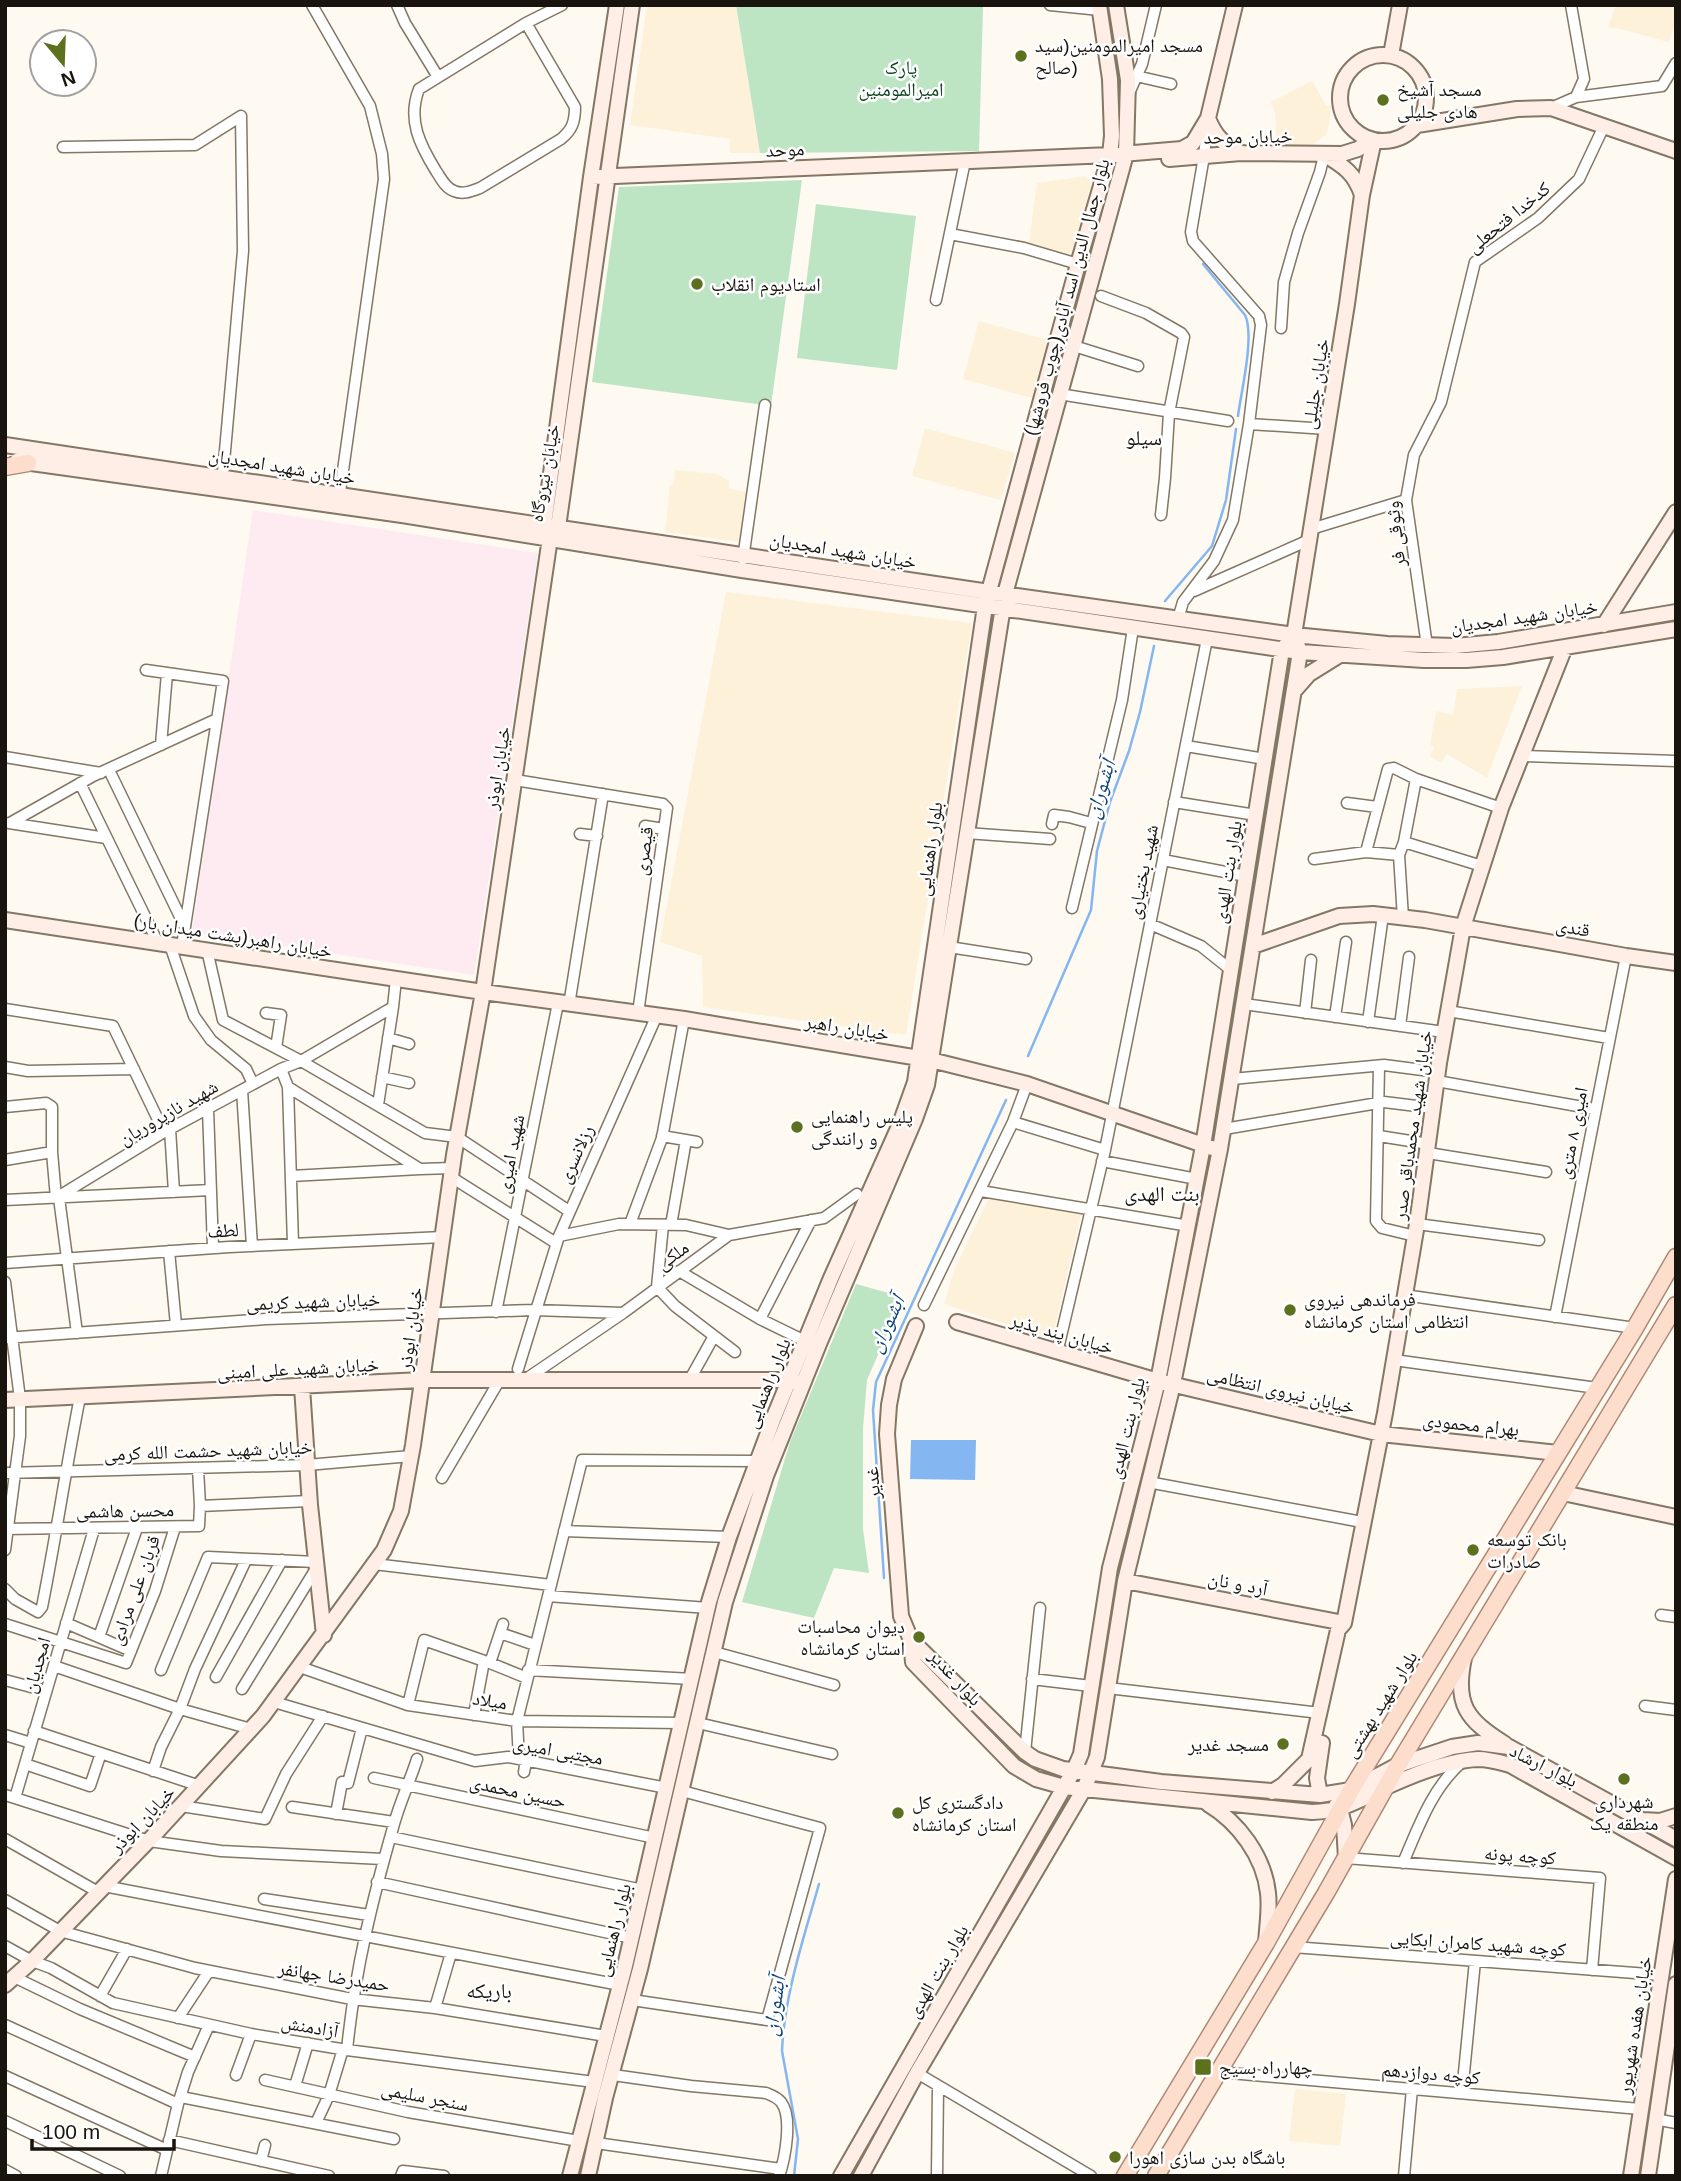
<svg xmlns="http://www.w3.org/2000/svg" width="1681" height="2181" font-family="Arial,'Noto Naskh Arabic',sans-serif">
  <rect width="100%" height="100%" fill="#fef9f1"/>
  <path fill="#feeaf1" d="M253,510L538,553L474,975L192,932Z"/>
  <path fill="#fef1da" d="M647,5H736L760,153H730V139L630,125Z
    M1616,5H1676V22L1668,42L1625,30L1608,27Z
    M1312,81L1326,105L1331,106L1329,125L1326,135L1309,147H1277L1275,114L1271,102Z
    M1086,176L1091,184L1072,254L1034,248L1029,242L1037,183Z
    M979,321L1048,340L1032,398L963,379Z
    M925,428L1015,453L1001,500L912,476Z
    M675,470L717,474L729,481V489L748,492L741,542L665,532L670,486L674,483Z
    M726,592L972,623L906,1035L703,1007L702,956L660,942Z
    M1522,686L1487,778L1447,754L1441,763L1430,756L1434,748L1430,744L1436,711L1453,715L1457,689Z
    M991,1194L1081,1215L1052,1339L944,1304L954,1270Z
    M1295,2089L1346,2094L1340,2146L1289,2141Z"/>
  <path fill="#bde5c4" d="M736,5H971L983,7L979,151L760,153Z
    M802,180L771,406L592,382L619,187Z
    M816,204L916,216L897,370L797,358Z
    M856,1284L903,1297L867,1380L863,1428V1529L869,1573L834,1568L814,1618L742,1602L790,1442Z"/>
  <path fill="#84b6f2" d="M911,1440H976L975,1480L910,1479Z"/>
  <g fill="none" stroke-linecap="round" stroke-linejoin="round">
    <path stroke="#84b6f2" stroke-width="2.5" d="M1203,264L1245,315C1255,336 1241,392 1238,416
      M1165,601L1212,546L1226,500L1236,429
      M1028,1056L1091,910L1097,851L1110,802L1129,751L1140,712L1154,646
      M884,1578L873,1410L876,1382L1006,1100
      M794,2176L798,2139L782,2051C784,1996 804,1937 819,1884"/>
    <defs>
      <path id="street" d="M312,5L370,106L382,154L384,179L339,499
        M397,5L405,23L438,77
        M1050,5L1100,10
        M1571,5L1584,79L1576,97
        M526,23L575,107C575,122 572,130 561,139L480,188C472,191 463,195 454,191C445,188 441,178 436,171C420,145 407,120 419,89L526,23L562,5
        M1136,76L1171,84
        M1130,91L1142,64L1156,5
        M1551,108L1576,97L1662,86L1676,63
        M63,147L195,145L241,116L243,251L222,484
        M950,234L1024,248L1078,264
        M1101,296L1146,313L1181,333L1184,337L1169,413L1165,478L1161,515
        M936,300L965,161
        M1281,328L1284,282L1298,233L1320,172L1324,155
        M1074,346L1138,366
        M1059,394L1228,421
        M1249,424L1327,429
        M1311,529L1406,500
        M743,559L765,405
        M1194,591L1309,540
        M1178,619L1183,602L1214,561L1233,520L1249,424L1261,325L1259,316L1193,241L1191,232L1204,156L1208,120
        M1427,646L1406,500L1414,455L1441,402L1475,262L1538,218L1579,179L1604,126
        M146,670L223,681L182,946
        M161,745L167,673
        M1186,746L1265,759
        M1523,756L1676,761
        M5,757L101,773
        M109,770L185,927
        M515,780L663,804L667,808L638,1013
        M80,783L158,943
        M1174,802L1256,815
        M1347,803L1377,807
        M9,823L106,838
        M10,823L93,776L217,719
        M1052,824L1054,815L1069,817L1091,823
        M645,826L664,829
        M966,833L1050,839
        M580,834L597,836
        M1404,842L1482,866
        M1366,852L1388,769L1394,768L1416,779L1501,808
        M1314,859L1366,852L1399,855
        M1163,860L1246,876
        M1072,908L1122,700L1133,628
        M1403,918L1399,855L1404,842L1416,779
        M1150,924L1201,946L1231,970
        M170,945L194,1016L211,1040L246,1069L253,1084
        M949,947L1026,959
        M207,950L223,1020L301,1061L425,1133L457,1137L569,1211
        M1244,1004L1444,1032
        M569,1005L603,794
        M5,1009L113,1026L164,1132
        M1448,1011L1609,1038
        M266,1013L281,1015L276,1048
        M1305,1013L1311,960
        M1335,1017L1346,942
        M1368,1022L1383,915
        M1400,1026L1409,957
        M388,1038L409,1044
        M1379,1066L1376,1221L1382,1228L1415,1236
        M5,1067L28,1071L134,1069
        M281,1069L288,1087L293,1244
        M382,1077L409,1083
        M1232,1079L1384,1065L1438,1072
        M1437,1081L1594,1109
        M288,1087L420,1169L453,1168
        M242,1090L252,1246
        M378,1105L393,1007
        M5,1107L46,1103L52,1107V1152L56,1198L164,1132L281,1069L301,1061L393,1007L396,979
        M208,1109L213,1248
        M1013,1122L1105,1150
        M170,1129L174,1192
        M1224,1129L1384,1102L1433,1108
        M662,1136L697,1142
        M1379,1136L1429,1144
        M1428,1153L1546,1172
        M5,1160L52,1152
        M1102,1161L1197,1179
        M291,1176L420,1169
        M451,1177L556,1243
        M981,1191L1189,1226
        M59,1198L77,1333
        M5,1200L211,1190
        M630,1224L662,1138L684,1019
        M1417,1224L1539,1240
        M663,1225L657,1287L675,1306L735,1352
        M671,1225L686,1140
        M559,1236L619,1224L686,1225L729,1235
        M169,1251L176,1325
        M5,1263L229,1247L443,1237
        M679,1271L760,1319L805,1341
        M5,1282L20,1399V1436L5,1550
        M1404,1295L1635,1328
        M924,1305L1013,1122L1027,1084
        M496,1312L558,1003
        M1555,1317L1626,956
        M760,1319L811,1220
        M5,1338L266,1319L534,1310L623,1313
        M1057,1353L1105,1150L1207,639
        M1394,1360L1597,1388
        M518,1369L559,1236L657,1015
        M526,1379L623,1313L729,1235L824,1218L857,1194
        M689,1381L714,1336
        M5,1473L307,1465L411,1456
        M442,1478L499,1381
        M1148,1482L1362,1522
        M200,1506L310,1501
        M5,1529L199,1526L200,1506L198,1468
        M94,1529L15,1798L149,1841L221,1851L383,1859
        M564,1531L729,1537
        M374,1564L551,1585
        M5,1589L15,1599L38,1612L42,1607C56,1537 66,1467 80,1397
        M548,1596L708,1608
        M1661,1615L1676,1617
        M66,1623L131,1651
        M5,1624L126,1663L155,1591L175,1527
        M500,1633L535,1645
        M99,1637L137,1528
        M714,1652L834,1685
        M490,1663L527,1678
        M54,1666L180,1709L251,1729
        M300,1667L408,1705L517,1721L682,1723
        M161,1670L208,1557L316,1562
        M528,1670L692,1679
        M216,1677L282,1560
        M1032,1679L1091,1686
        M5,1680L46,1691
        M1108,1688L1320,1713
        M242,1689L317,1567
        M274,1702L475,1761L508,1757L667,1788
        M408,1705L424,1640L490,1663L503,1624
        M1645,1706L1676,1710
        M474,1715L484,1661
        M698,1723L832,1754
        M34,1731L200,1786
        M5,1735L31,1743
        M1025,1752L1040,1608
        M519,1759L517,1721L582,1460L756,1461
        M25,1764L90,1786L101,1753
        M153,1771L161,1747L180,1709L195,1669L246,1560
        M524,1772L526,1761
        M374,1778L655,1838
        M5,1795L15,1798
        M181,1806L265,1819L286,1774L323,1716
        M292,1807L394,1822
        M336,1814L342,1782L348,1783L362,1728
        M391,1837L643,1890
        M5,1839L98,1892
        M1346,1858L1600,1878L1592,1970
        M1403,1863C1418,1828 1432,1788 1462,1762
        M377,1882L632,1938
        M104,1886L620,1985
        M264,1899L369,1915
        M5,1900L60,1931L195,1968L352,1999L435,2008L606,2036
        M5,1946L32,1961L51,1968L113,2003L251,2034L347,2050L594,2082
        M1293,1947L1661,1975
        M14,1977L80,2009L195,2057
        M100,1996L127,1949
        M632,2000L767,2020L820,1828L682,1791
        M435,2008L451,1953
        M178,2018L209,1971
        M5,2025L178,2104
        M347,2050C355,1970 372,1901 394,1824C400,1802 410,1781 417,1759
        M1219,2072L1640,2109
        M917,2073L1091,2176
        M236,2075L251,2034
        M613,2075L691,2086L766,2093C771,2095 777,2097 781,2102C793,2117 785,2159 779,2176
        M5,2076L167,2150
        M265,2080L408,2112L579,2141
        M295,2086L308,2043
        M1462,2093L1475,1961
        M181,2097L394,2139
        M1655,2119L1676,2123
        M5,2121L120,2176
        M316,2123L329,2095L343,2049
        M169,2140L329,2176
        M596,2143L781,2169
        M261,2161L265,2145
        M5,2170L16,2176
        M161,2176L178,2104L188,2072L209,2025
        M401,2176L403,2171L444,2176
        M937,2176L938,2086
        M1404,2176L1412,2089"/>
      <path id="secondary" d="M1340 98a43 43 0 1 1 86 0a43 43 0 1 1-86 0Z
        M1391,55L1400,5
        M1208,118C1215,137 1224,144 1241,153
        M1417,125L1517,109L1551,108L1676,151
        M1325,155C1344,166 1355,174 1362,195
        M1169,159L1241,153L1342,154L1358,149L1371,140
        M591,177L1110,155L1182,149L1193,143L1208,118L1235,5
        M5,445L989,592L1294,635L1387,644L1455,646L1498,642L1676,612
        M17,461L402,515L742,570L1300,652L1424,660H1466L1503,657L1676,629
        M548,534L544,525L591,177L617,5
        M1604,625L1676,512
        M1294,691L1309,674L1338,656
        M5,920L483,992L684,1019L931,1060L1027,1084L1212,1148
        M1253,946L1339,916L1373,914L1425,920L1626,956L1676,963
        M957,1322L1158,1381L1381,1434L1558,1453
        M916,1326L894,1379L889,1405L887,1434L901,1616L911,1640L913,1662L1014,1766L1036,1779L1064,1787L1312,1812C1343,1811 1357,1801 1384,1788C1410,1776 1449,1760 1478,1759C1489,1759 1499,1762 1510,1765L1676,1858
        M302,1387L310,1505L324,1635
        M5,1400L422,1380H789L797,1383
        M1563,1493L1676,1517
        M1125,1581L1344,1623
        M911,1640L1025,1752L1035,1759L1063,1769L1161,1782L1320,1795L1351,1790L1398,1765L1452,1747L1478,1743L1509,1747L1676,1839
        M1464,1658C1454,1705 1467,1720 1505,1744
        M1272,1792L1283,1785L1309,1759L1338,1630L1344,1623L1385,1413L1417,1224L1439,1063L1463,927L1501,808L1565,647
        M1320,1795L1317,1778L1322,1743
        M1208,1804C1238,1822 1264,1856 1268,1893C1270,1909 1267,1926 1266,1943
        M1336,1806L1340,1809L1344,1825L1346,1858
        M1643,1820L1660,1821L1676,1816
        M5,1985L32,1961L154,1835L263,1716L384,1550L401,1511L413,1445L454,1155L483,992L550,538L558,527L632,5
        M570,2176L625,1966L709,1602L729,1537L774,1417L831,1278L900,1124L915,1082L985,606L1078,264L1110,155L1112,136L1110,79L1099,5
        M588,2176L605,2098L640,1969L725,1602L766,1476L819,1344L915,1119L927,1085L1005,594L1126,154L1128,80L1116,5
        M841,2176L1074,1770L1081,1754L1110,1568L1158,1381L1203,1146L1282,650L1287,644
        M861,2176L917,2073L1084,1789L1097,1757L1125,1581L1173,1384L1220,1149L1300,652L1294,635L1347,304L1362,195L1374,140
        M1631,2176L1676,1879
        M1648,2176L1676,1984"/>
      <path id="primary" d="M5,467L28,463
        M1125,2176L1266,1943L1351,1790L1635,1328L1676,1257
        M1156,2176L1326,1893L1398,1765L1676,1305"/>
    </defs>
    <use href="#street" stroke="#837765" stroke-width="13"/>
    <use href="#secondary" stroke="#837765" stroke-width="18"/>
    <use href="#primary" stroke="#ad8974" stroke-width="19"/>
    <use href="#street" stroke="#fff" stroke-width="10"/>
    <use href="#secondary" stroke="#feeee6" stroke-width="14"/>
    <use href="#primary" stroke="#fddecd" stroke-width="16"/>
  </g>
  <g fill="#5d701e" stroke="#fff" stroke-width="2.5">
    <circle cx="1021" cy="56" r="7"/>
    <circle cx="1383" cy="100" r="7"/>
    <circle cx="697" cy="284" r="7"/>
    <circle cx="797" cy="1127" r="7"/>
    <circle cx="1290" cy="1310" r="7"/>
    <circle cx="1473" cy="1550" r="7"/>
    <circle cx="919" cy="1637" r="7"/>
    <circle cx="1283" cy="1744" r="7"/>
    <circle cx="1624" cy="1779" r="7"/>
    <circle cx="898" cy="1813" r="7"/>
    <rect x="1194" y="2058" width="18" height="18" rx="3.5"/>
    <circle cx="1115" cy="2157" r="7"/>
  </g>
  <g text-anchor="middle" stroke-width="5" stroke-linejoin="round" paint-order="stroke">
    <g font-size="19" fill="#19150e" stroke="#fff" text-anchor="start">
      <text x="1035" y="52">مسجد امیرالمومنین(سید<tspan x="1035" dy="22">صالح)</tspan></text>
      <text x="1397" y="96">مسجد آشیخ<tspan x="1397" dy="22">هادی جلیلی</tspan></text>
      <text x="711" y="291">استادیوم انقلاب</text>
      <text x="811" y="1123">پلیس راهنمایی<tspan x="811" dy="22">و رانندگی</tspan></text>
      <text x="1304" y="1306">فرماندهی نیروی<tspan x="1304" dy="22">انتظامی استان کرمانشاه</tspan></text>
      <text x="1487" y="1546">بانک توسعه<tspan x="1487" dy="22">صادرات</tspan></text>
      <text x="905" y="1633" text-anchor="end">دیوان محاسبات<tspan x="905" dy="22">استان کرمانشاه</tspan></text>
      <text x="1269" y="1751" text-anchor="end">مسجد غدیر</text>
      <text x="1624" y="1808" text-anchor="middle">شهرداری<tspan x="1624" dy="22">منطقه یک</tspan></text>
      <text x="912" y="1809">دادگستری کل<tspan x="912" dy="22">استان کرمانشاه</tspan></text>
      <text x="1219" y="2074">چهارراه بسیج</text>
      <text x="1129" y="2164">باشگاه بدن سازی اهورا</text>
    </g>
    <g font-size="19" fill="#0f4220" stroke="#fff">
      <text x="901" y="74">پارک<tspan x="901" dy="22">امیرالمومنین</tspan></text>
    </g>
    <g font-size="19" fill="#19150e" stroke="#fff">
      <text transform="translate(1248 136) rotate(-1)" y="7">خیابان موحد</text>
      <text transform="translate(785 149) rotate(-3)" y="7">موحد</text>
      <text transform="translate(1508 217) rotate(-39)" y="7">کدخدا فتحعلی</text>
      <text transform="translate(1066 297) rotate(-75)" y="7">بلوار جمال الدین اسد آبادی(چوب فروشها)</text>
      <text transform="translate(1315 384) rotate(-81)" y="7">خیابان جلیلی</text>
      <text transform="translate(282 466) rotate(9)" y="7">خیابان شهید امجدیان</text>
      <text transform="translate(544 473) rotate(-80)" y="7">خیابان نیروگاه</text>
      <text transform="translate(1395 534) rotate(-96)" y="7">وثوقی فر</text>
      <text transform="translate(843 550) rotate(9)" y="7">خیابان شهید امجدیان</text>
      <text transform="translate(1524 616) rotate(-8)" y="7">خیابان شهید امجدیان</text>
      <text transform="translate(497 768) rotate(-81)" y="7">خیابان ابوذر</text>
      <text transform="translate(929 849) rotate(-82)" y="7">بلوار راهنمایی</text>
      <text transform="translate(643 851) rotate(-82)" y="7">قیصری</text>
      <text transform="translate(1142 872) rotate(-79)" y="7">شهید بختیاری</text>
      <text transform="translate(1227 872) rotate(-81)" y="7">بلوار بنت الهدی</text>
      <text transform="translate(1573 927) rotate(10)" y="7">قندی</text>
      <text transform="translate(233 935) rotate(9)" y="7">خیابان راهبر(پشت میدان بار)</text>
      <text transform="translate(847 1027) rotate(9)" y="7">خیابان راهبر</text>
      <text transform="translate(168 1112) rotate(-30)" y="7">شهید نازپروریان</text>
      <text transform="translate(1412 1125) rotate(-82)" y="7">خیابان شهید محمدباقر صدر</text>
      <text transform="translate(1572 1133) rotate(-79)" y="7">امیری ۸ متری</text>
      <text transform="translate(510 1154) rotate(-79)" y="7">شهید امیری</text>
      <text transform="translate(575 1154) rotate(-66)" y="7">رزلانسری</text>
      <text transform="translate(223 1230) rotate(-4)" y="7">لطف</text>
      <text transform="translate(672 1255) rotate(-36)" y="7">ملکی</text>
      <text transform="translate(313 1301) rotate(-2)" y="7">خیابان شهید کریمی</text>
      <text transform="translate(410 1329) rotate(-82)" y="7">خیابان ابوذر</text>
      <text transform="translate(1062 1333) rotate(16)" y="7">خیابان پند پذیر</text>
      <text transform="translate(298 1368) rotate(-3)" y="7">خیابان شهید علی امینی</text>
      <text transform="translate(767 1383) rotate(-68)" y="7">بلوار راهنمایی</text>
      <text transform="translate(1281 1390) rotate(13)" y="7">خیابان نیروی انتظامی</text>
      <text transform="translate(1471 1424) rotate(6)" y="7">بهرام محمودی</text>
      <text transform="translate(1126 1428) rotate(-76)" y="7">بلوار بنت الهدی</text>
      <text transform="translate(208 1450) rotate(-2)" y="7">خیابان شهید حشمت الله کرمی</text>
      <text transform="translate(872 1483) rotate(-94)" y="7">غدیر</text>
      <text transform="translate(125 1510) rotate(-1)" y="7">محسن هاشمی</text>
      <text transform="translate(1238 1583) rotate(11)" y="7">آرد و نان</text>
      <text transform="translate(134 1590) rotate(-70)" y="7">قربان علی مرادی</text>
      <text transform="translate(36 1665) rotate(-74)" y="7">امجدیان</text>
      <text transform="translate(956 1677) rotate(48)" y="7">بلوار غدیر</text>
      <text transform="translate(490 1700) rotate(9)" y="7">میلاد</text>
      <text transform="translate(1380 1704) rotate(-58)" y="7">بلوار شهید بهشتی</text>
      <text transform="translate(558 1750) rotate(10)" y="7">مجتبی امیری</text>
      <text transform="translate(1544 1765) rotate(27)" y="7">بلوار ارشاد</text>
      <text transform="translate(518 1791) rotate(12)" y="7">حسین محمدی</text>
      <text transform="translate(142 1819) rotate(-46)" y="7">خیابان ابوذر</text>
      <text transform="translate(1520 1855) rotate(4)" y="7">کوچه پونه</text>
      <text transform="translate(613 1930) rotate(-76)" y="7">بلوار راهنمایی</text>
      <text transform="translate(1478 1943) rotate(4)" y="7">کوچه شهید کامران ابکایی</text>
      <text transform="translate(937 1971) rotate(-60)" y="7">بلوار بنت الهدی</text>
      <text transform="translate(334 1976) rotate(9)" y="7">حمیدرضا جهانفر</text>
      <text transform="translate(1634 2025) rotate(-81)" y="7">خیابان هفده شهریور</text>
      <text transform="translate(310 2026) rotate(10)" y="7">آزادمنش</text>
      <text transform="translate(1431 2073) rotate(5)" y="7">کوچه دوازدهم</text>
      <text transform="translate(425 2096) rotate(11)" y="7">سنجر سلیمی</text>
    </g>
    <g font-size="21" fill="#19150e" stroke="#fff">
      <text x="1144" y="445">سیلو</text>
      <text x="1162" y="1201">بنت الهدی</text>
      <text x="489" y="1998">باریکه</text>
    </g>
    <g font-size="21" font-style="italic" fill="#104379" stroke="#fff">
      <text transform="translate(1100 789) rotate(-73)" y="7">آبشوران</text>
      <text transform="translate(886 1324) rotate(-65)" y="7">آبشوران</text>
      <text transform="translate(774 2006) rotate(-82)" y="7">آبشوران</text>
    </g>
  </g>
  <rect width="1681" height="2181" fill="none" stroke="#19150e" stroke-width="14"/>
  <g transform="translate(63 63) rotate(161)"><circle r="33" fill="#ffffff" stroke="#a3a19f" stroke-width="2"/>
  <path d="M0-5L12 26L0 18L-12 26Z" fill="#5d701e"/>
  <text y="-10" font-size="19" font-weight="bold" text-anchor="middle" fill="#19150e">N</text>
  </g>
  <path d="M32 2139v10h142v-10" fill="none" stroke="#19150e" stroke-width="3.5"/>
  <text x="42" y="2139" font-size="21" fill="#19150e" stroke="#ffffff" stroke-width="5" paint-order="stroke">100 m</text>
</svg>
